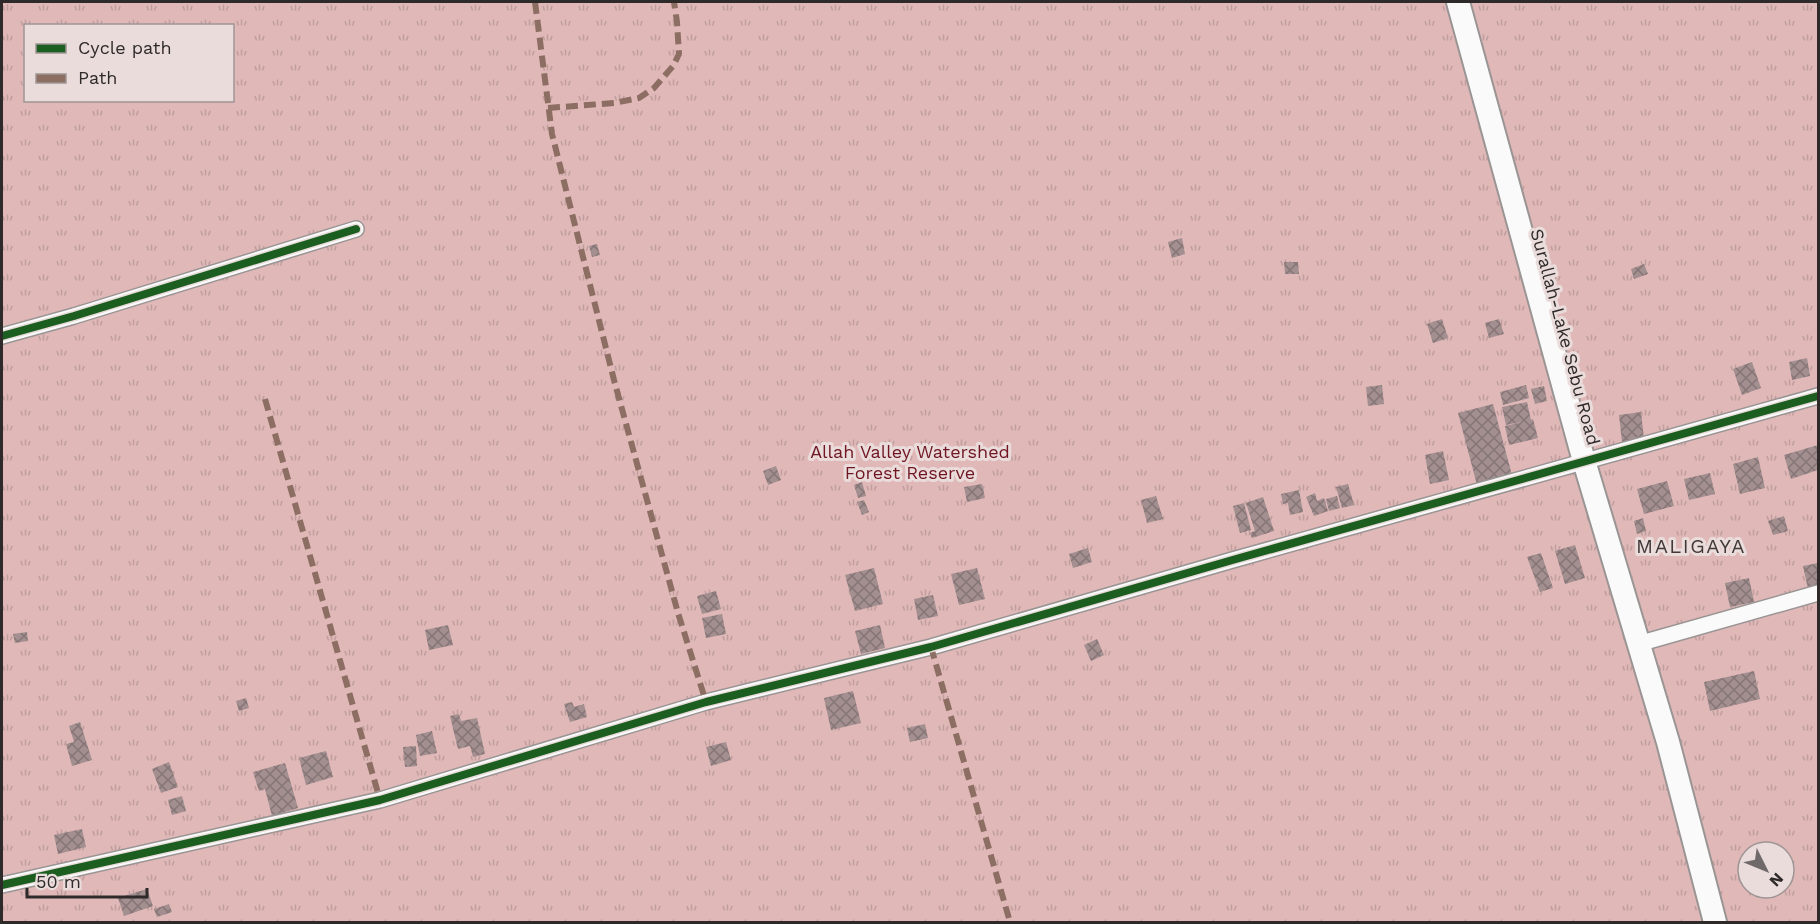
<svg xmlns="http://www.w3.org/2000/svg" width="1820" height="924" font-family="'Work Sans',sans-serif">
  <defs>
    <pattern id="park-tufts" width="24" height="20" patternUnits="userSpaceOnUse" patternTransform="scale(1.5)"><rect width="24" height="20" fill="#e0b8b8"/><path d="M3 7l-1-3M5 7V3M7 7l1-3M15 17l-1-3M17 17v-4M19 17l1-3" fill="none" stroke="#c09e9e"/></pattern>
    <pattern id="building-cross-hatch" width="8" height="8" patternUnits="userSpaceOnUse" patternTransform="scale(1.5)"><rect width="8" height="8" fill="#a38f90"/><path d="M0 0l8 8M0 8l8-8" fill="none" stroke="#857576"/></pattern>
  </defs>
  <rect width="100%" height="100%" fill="#e6dfde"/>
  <path fill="url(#park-tufts)" fill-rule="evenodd" d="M2,2H1818V922H2ZM26,26H232V100H26ZM1748,852H1784V888H1748Z"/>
  <path fill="url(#building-cross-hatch)" d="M1182,238L1185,254L1172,258L1168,242Z
    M597,244L600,255L592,257L589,246Z
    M1284,262H1298L1299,274H1285Z
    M1644,264L1648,274L1634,279L1631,269Z
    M1442,319L1448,338L1433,343L1427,324Z
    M1499,319L1504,334L1489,338L1485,323Z
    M1807,358L1810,376L1792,380L1789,362Z
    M1752,362L1761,388L1742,395L1733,369Z
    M1382,385L1384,404L1368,406L1366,387Z
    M1526,385L1529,398L1503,405L1500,392Z
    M1544,386L1547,401L1535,404L1531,389Z
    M1527,402L1531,420L1533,419L1538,438L1509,445L1505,426L1522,422L1506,425L1502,407Z
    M1493,404L1512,475L1477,485L1458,413Z
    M1641,412L1644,439L1622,442L1619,415Z
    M1818,445V470L1791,479L1784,455Z
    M1443,451L1449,480L1430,484L1425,455Z
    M1758,457L1765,488L1740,494L1733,464Z
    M776,466L781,480L768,485L763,471Z
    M1710,473L1715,494L1689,500L1684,479Z
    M1667,481L1674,506L1644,514L1637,489Z
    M862,482L866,496L858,498L854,485Z
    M982,484L985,498L967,502L964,487Z
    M1348,484L1354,505L1342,508L1336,487Z
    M1299,490L1303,512L1290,515L1288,503L1283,504L1281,494Z
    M1315,493L1317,501L1324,498L1328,511L1314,516L1306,497Z
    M1156,496L1163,519L1147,523L1141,500Z
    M1337,496L1340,508L1329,511L1326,499Z
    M1263,497L1274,531L1252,538L1250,533L1255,531L1246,503Z
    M864,500L869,512L862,515L857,502Z
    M1244,503L1251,530L1240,533L1233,506Z
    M1784,516L1788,531L1773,535L1768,521Z
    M1643,518L1646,531L1637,534L1634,521Z
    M1575,545L1585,578L1565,584L1555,551Z
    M1088,548L1092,562L1073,568L1069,554Z
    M1541,553L1553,588L1540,592L1527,557Z
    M1818,563V587L1808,589L1803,566Z
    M874,568L883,604L855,611L845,575Z
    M977,568L985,599L959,605L951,574Z
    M1749,578L1754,602L1730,607L1725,583Z
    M716,591L721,609L702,614L697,596Z
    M933,595L938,616L918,620L914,599Z
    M722,614L726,634L706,638L702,618Z
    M448,625L453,645L429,650L425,630Z
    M880,625L885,648L861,654L855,631Z
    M27,632L28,641L15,643L13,634Z
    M1097,639L1104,655L1091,661L1084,645Z
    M1754,671L1760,699L1710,711L1704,682Z
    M853,691L861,723L831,730L824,698Z
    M246,698L249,708L239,711L236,701Z
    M572,702L574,707L584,704L587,717L570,722L564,704Z
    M459,714L461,721L477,718L485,754L473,757L470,746L458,749L450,716Z
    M80,722L92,760L72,766L66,744L74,742L69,726Z
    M925,724L928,738L910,742L907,728Z
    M432,731L437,753L420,756L416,735Z
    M726,742L731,760L711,766L706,747Z
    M416,746L417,766L405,767L403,747Z
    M326,751L333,777L306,785L299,758Z
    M169,762L178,787L161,793L152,769Z
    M285,763L298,808L272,816L265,789L259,791L253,772Z
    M182,796L186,811L172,815L168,800Z
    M82,829L86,847L58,854L54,835Z
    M147,889L153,906L124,916L118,898Z
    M169,904L172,912L157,917L154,909Z"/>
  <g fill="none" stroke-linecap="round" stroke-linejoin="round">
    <defs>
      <path id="street" d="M2,336L74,316L356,229
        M1638,644L1818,593
        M2,885L380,800L706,702L931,647L1236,559L1818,396"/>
      <path id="primary" d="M1458,2L1584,461L1668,742L1715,922"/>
    </defs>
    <use href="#street" stroke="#9a9594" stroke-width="18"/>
    <use href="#primary" stroke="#9a9594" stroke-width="26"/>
    <use href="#street" stroke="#fbfafa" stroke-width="15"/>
    <use href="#primary" stroke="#fbfafa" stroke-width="22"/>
    <path stroke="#8d6e63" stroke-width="6" stroke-dasharray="12 6" stroke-linecap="butt" d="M535,2L552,134L614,380L678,613L706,702
      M548,108L614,103L639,98L654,88L673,66L679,54L677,22L674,2
      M265,399L380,800
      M931,647L1010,922"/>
    <defs>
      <path id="cycleway" d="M2,336L74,316L356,229
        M2,885L380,800L706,702L931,647L1236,559L1818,396"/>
    </defs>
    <use href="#cycleway" stroke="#e9dcdb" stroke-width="11"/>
    <use href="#cycleway" stroke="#1b5e20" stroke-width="8"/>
  </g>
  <g text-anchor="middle" stroke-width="6" stroke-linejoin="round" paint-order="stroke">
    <g font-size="18" fill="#2f2a2a" stroke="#e9dcdb">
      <text transform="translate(1565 337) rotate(75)" y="6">Surallah-Lake Sebu Road</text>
    </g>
    <g font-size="18" fill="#701522" stroke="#e9dcdb">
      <text x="910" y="458">Allah Valley Watershed<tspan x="910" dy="21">Forest Reserve</tspan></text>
    </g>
    <g font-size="20" letter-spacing="1.5" fill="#423838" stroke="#e9dcdb">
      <text x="1691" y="553">MALIGAYA</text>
    </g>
  </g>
  <rect width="1820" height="924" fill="none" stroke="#2f2a2a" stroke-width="6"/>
  <rect x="24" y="24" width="210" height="78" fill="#e9dcdb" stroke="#9f9594" stroke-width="1.5"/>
  <rect x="36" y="44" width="30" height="9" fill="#1b5e20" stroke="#9f9594" stroke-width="1.5"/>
  <text x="78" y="54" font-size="18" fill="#2f2a2a">Cycle path</text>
  <rect x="36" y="74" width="30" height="9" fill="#8d6e63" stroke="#9f9594" stroke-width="1.5"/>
  <text x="78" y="84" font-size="18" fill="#2f2a2a">Path</text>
  <g transform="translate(1766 870) rotate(133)"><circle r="28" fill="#e9dcdb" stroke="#9f9594" stroke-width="1.5"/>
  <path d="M0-4.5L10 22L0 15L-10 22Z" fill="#6f6969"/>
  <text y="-9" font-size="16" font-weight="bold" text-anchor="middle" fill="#2f2a2a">N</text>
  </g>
  <path d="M27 888v9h120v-9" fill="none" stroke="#2f2a2a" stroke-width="3"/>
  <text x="36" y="888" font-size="18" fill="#2f2a2a" stroke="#e9dcdb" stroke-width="4.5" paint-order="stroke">50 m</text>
</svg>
